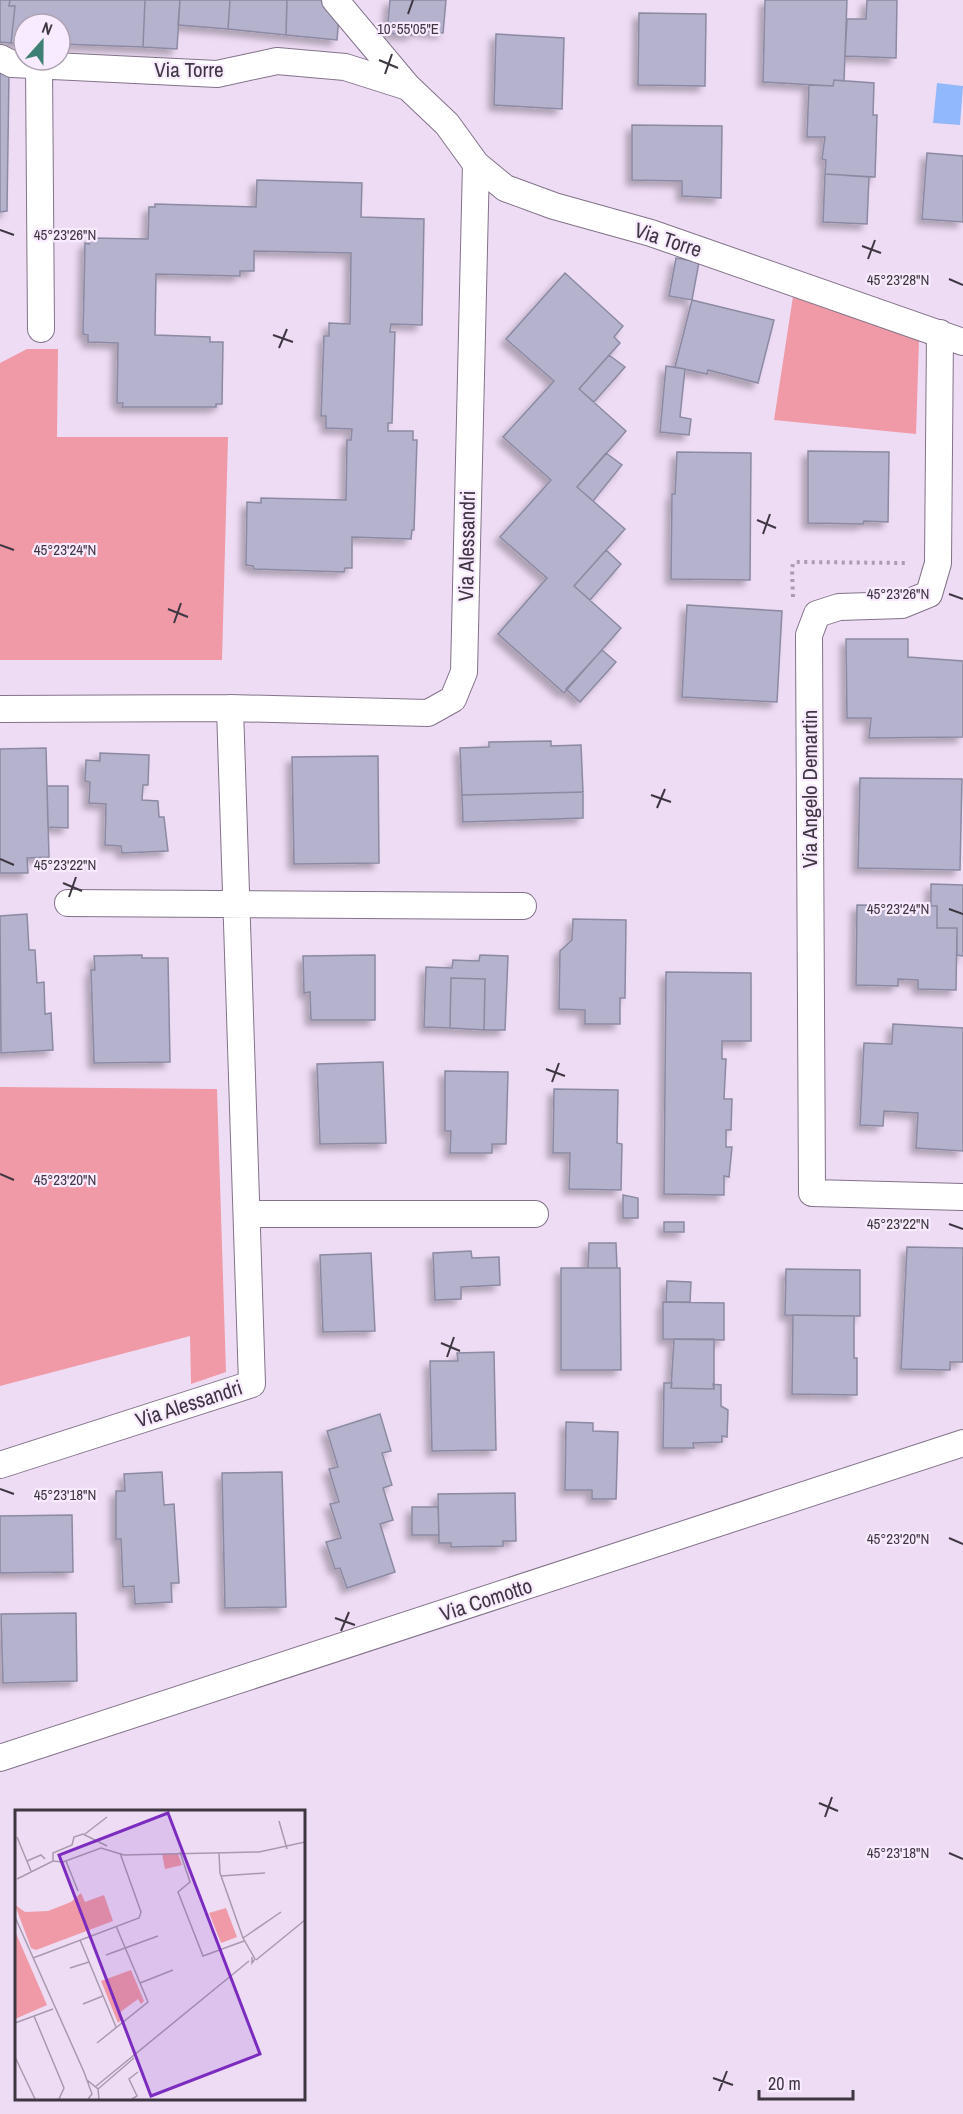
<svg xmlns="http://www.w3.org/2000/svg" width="963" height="2114" font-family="'Archivo Narrow',sans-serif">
  <defs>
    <filter id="shadow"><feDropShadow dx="-5.5" dy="5.5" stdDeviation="3" flood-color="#0004"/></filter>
  </defs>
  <rect width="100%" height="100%" fill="#eedcf5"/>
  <path fill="#ef9aa6" d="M794,290L919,341L916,434L774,420Z
    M27,349H58L57,437H228L222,660H0V363Z
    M0,1087L217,1089L226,1372L191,1384L190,1336L0,1386Z"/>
  <path fill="#91b8fb" d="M937,83L963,86L960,125L933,123Z"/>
  <path fill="#b4b2cd" stroke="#8c8aa3" stroke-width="1.5" filter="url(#shadow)" d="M0,0H10L9,6H15L11,43L0,42Z
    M10,0H145L143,47L60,44V24H24V43H11L15,6H9Z
    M145,0H180L177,49L143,47Z
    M180,0H230L228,29L178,25Z
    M230,0H287L286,35L228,29Z
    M287,0H325L339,15L337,40L286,35Z
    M390,0H446L443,33L412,30V35L387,33Z
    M765,0H847L844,81L834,80L833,86L763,82Z
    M867,0H897L896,58L845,56L847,19H866Z
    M639,13L706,14L705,86L638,85Z
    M496,34L564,38L562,109L494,105Z
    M0,70L9,73L7,211L0,212Z
    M834,80L874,83L873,115H877L875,177L825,174L826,160L822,159L825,137H807L809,85L833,86Z
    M632,125L722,126L721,198L682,196V181L632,180Z
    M927,153L963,156V222L922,219Z
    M825,174L869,177L867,224L823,222Z
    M257,180L362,183L361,217L424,219L422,325L391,324L390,332H395L392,423H388V431H413V440H417L414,530H412L411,539L352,537V568H345L344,572L254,569L253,566L246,565L247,502L261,503V498L346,500L347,440H351L352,429L326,428V416H321L324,336H329V323L350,324L351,253L254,251V271H240V276L156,274L155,335L210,337V342H223L222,404H216V407H122L123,403H117L118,343L88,342V335L83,334L85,243L89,244L91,238L148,239L149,207H155V204L256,207Z
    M676,258L699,262L692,300L669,296Z
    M565,273L623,326L614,337L620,343L579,389L626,431L577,487L625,529L574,586L621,628L564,693L498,634L547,578L500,537L551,480L503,437L554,381L506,339Z
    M692,300L774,320L758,383L708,370L707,374L675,367Z
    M609,355L625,367L594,402L579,389Z
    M666,366L685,369L680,417L691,419L689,435L660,432Z
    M808,451L889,452L888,522L864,521L863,524L808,523Z
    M677,452L751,453L750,580L671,579L672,494H675Z
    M606,453L622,465L593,501L577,487Z
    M606,550L621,564L590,600L574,586Z
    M687,605L782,611L777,702L682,697Z
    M846,639H908V657L963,661V737L869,738L871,718H847Z
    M602,650L616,662L580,702L566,689Z
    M551,741V746L581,745L583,792L462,795L460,748L489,747V742Z
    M46,748L49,857L27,858L28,873H0V749Z
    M100,753L149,755L148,785H143L142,800L158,801L159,817H164L168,851L122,853L121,846L105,845L106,804L89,803L90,782L85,781L86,760L100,761Z
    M378,756L379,863L294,864L292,757Z
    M860,778L962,779L960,870L858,868Z
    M47,786H68V828L48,827Z
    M583,792V818L463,822L462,795Z
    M931,884L963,885V956L957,955V928H937V906H931Z
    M857,905L937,906V928H957L956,990L918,989V980L898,979V986L856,985Z
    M27,914L29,950H35L37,983L44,982L45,1014L51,1013L53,1050L1,1053L0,916Z
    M573,919L626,920L625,998H620V1024H585V1010L559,1009L560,951L572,940Z
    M142,955V958H168L170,1062L94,1063L91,970H95L94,956Z
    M375,955V1020H311L310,992L304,993L303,956Z
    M480,955L508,956L505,1030H484L485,979L451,978L450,1028L424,1027L426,967L452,968L453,960L479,961Z
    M666,972L751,973V1041H722V1059H726L724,1099H732L731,1130H726V1147H732L729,1177L724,1176V1195L664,1194Z
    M451,978L485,979L484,1030L450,1028Z
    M893,1024L963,1028V1151L916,1148L918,1113L884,1111L883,1126L860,1125L864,1043L892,1044Z
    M383,1062L386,1143L320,1144L317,1064Z
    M445,1071L508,1072L506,1144H492V1153H450L451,1131H445Z
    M554,1089L618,1090L617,1143L622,1144L621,1190L569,1189L570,1153H553Z
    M623,1195L638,1198V1218H623Z
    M664,1222H684V1232H664Z
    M589,1243H616L617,1268H588Z
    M907,1247L963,1248V1362H950V1370L901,1369Z
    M471,1251L472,1258L499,1257L500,1285L461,1287V1299L435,1300L433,1253Z
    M371,1253L375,1331L323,1332L320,1255Z
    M561,1268H620L621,1370H561Z
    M786,1269L860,1270V1316L785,1315Z
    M667,1281L691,1282L690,1302H666Z
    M663,1302L724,1303V1340L663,1339Z
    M793,1315L854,1316V1358H857V1395L792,1394Z
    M674,1339H714V1389L671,1388Z
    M494,1352L496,1450L432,1451L430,1361H458L457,1353Z
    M664,1383H672L671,1388L714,1389L713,1384L721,1385V1406L728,1410L727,1437L722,1436V1442L693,1443L694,1448H663Z
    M380,1414L391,1451L382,1453L392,1485L383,1488L393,1520L380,1524L395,1572L347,1588L340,1568L335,1569L326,1542L341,1538L330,1504L339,1502L329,1469L338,1467L327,1431Z
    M566,1422L593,1423V1431L618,1432L616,1499H592V1490H565Z
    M162,1472L164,1505L174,1504L179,1583H171L172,1602L135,1604L134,1586L123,1587L121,1539H116V1491H125L124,1474Z
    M282,1472L286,1607L225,1608L222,1473Z
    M515,1493L516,1541H503V1546L451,1547V1543H439L438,1494Z
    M412,1507H438L439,1535H412Z
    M72,1515L73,1572L0,1573V1516Z
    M76,1613L77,1681L3,1683L1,1614Z"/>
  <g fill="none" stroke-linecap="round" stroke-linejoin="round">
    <defs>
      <path id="street" d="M335,0L408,87
        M0,58L12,64L217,74L277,61L345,67L408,87L447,124L476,164L505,188L554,206L651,233L963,342
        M39,65L41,329
        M940,333L938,563L929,594L902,605L839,607L817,614L809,635L812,1193L963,1197
        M0,709L230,708L428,713L453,699L464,672L476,164
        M68,903L523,906
        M247,1214H535
        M0,1465L252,1384L230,708
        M0,1758L963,1443"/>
    </defs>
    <use href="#street" stroke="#827389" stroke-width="28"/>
    <path stroke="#aa9cb0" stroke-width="4" stroke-dasharray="3 4.5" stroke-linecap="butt" d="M793,597L792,568L793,564L796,562L908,563"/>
    <use href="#street" stroke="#fff" stroke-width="26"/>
  </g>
  <path fill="none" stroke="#3e3741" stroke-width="2" d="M408,14L413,0M379,60L398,68M385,74L392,54M0,230L14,235M862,246L881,253M868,259L875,240M949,279L963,285M273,335L293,342M279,348L287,329M757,520L776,528M763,534L770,514M0,545L14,550M949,594L963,599M168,609L188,617M174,623L181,603M651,795L671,802M657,808L665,789M0,859L14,865M63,883L82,891M69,897L76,877M949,909L963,914M546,1069L565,1076M552,1082L559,1063M0,1174L14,1180M949,1224L963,1229M441,1343L460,1351M447,1357L454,1337M0,1489L14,1494M949,1538L963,1544M335,1618L355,1625M341,1631L349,1612M819,1803L838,1811M825,1817L832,1797M949,1853L963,1859M713,2078L733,2085M719,2091L727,2071"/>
  <g text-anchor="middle" stroke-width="4.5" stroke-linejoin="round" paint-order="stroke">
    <g font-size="21" fill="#3e3741" stroke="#f9ebff">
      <text x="189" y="77">Via Torre</text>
      <text transform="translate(668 240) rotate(18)" y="7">Via Torre</text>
      <text transform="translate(467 546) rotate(-89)" y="7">Via Alessandri</text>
      <text transform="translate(810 789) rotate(-90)" y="7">Via Angelo Demartin</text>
      <text transform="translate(189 1404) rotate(-18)" y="7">Via Alessandri</text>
      <text transform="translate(486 1600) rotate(-18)" y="7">Via Comotto</text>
    </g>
  </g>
  <g transform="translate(15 1810)">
    <rect width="290" height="290" fill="#eedcf5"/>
    <path d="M147,44H163L167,55L150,59ZM66,83L70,92L89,85L98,111L21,140L16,138L0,95L10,102L33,101L56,92ZM211,98L222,127L206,133L194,103ZM0,121L32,195L0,209ZM116,160L129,191L126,194L123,189L104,203L106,210L103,213L86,171Z" fill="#ef9aa6"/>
    <path fill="none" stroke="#a89aad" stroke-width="1.5" d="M264,11L272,39M70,24L92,7M2,27L16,61M165,42L175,72L163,82L188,146L229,131M204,43L205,63L228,128L240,149L237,153V147M12,51L26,45L30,49M38,51V43L57,35L59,27L68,24L92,36M51,51L63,81M206,66L250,63M2,69L38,51L48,52L86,38L109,45L244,42L290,32M0,107L69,262L77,284L73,289M228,128L266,102M65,130L101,217M91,145L143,126M18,148L124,108L126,102L105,43M241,150L290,110M55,158L74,152M125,173L158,160M68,194L88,186M19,206L49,278L44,289M0,213L38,199M82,233L133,192L101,116M0,247L20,289M72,270L83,279L84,289M80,277L234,151M83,279L119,248M117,289L122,286L114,269L123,262"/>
    <path fill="#7b2cbf" fill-opacity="0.15" stroke="#7b2cbf" stroke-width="3" d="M153,3L245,244L136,286L44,45Z"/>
    <rect width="290" height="290" fill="none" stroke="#3e3741" stroke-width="3"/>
  </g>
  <g font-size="15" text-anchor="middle" fill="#3e3741" stroke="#f9ebff" stroke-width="4.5" stroke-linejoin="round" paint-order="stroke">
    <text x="408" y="34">10°55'05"E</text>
    <text x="65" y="240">45°23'26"N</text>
    <text x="898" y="285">45°23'28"N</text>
    <text x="65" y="555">45°23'24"N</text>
    <text x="898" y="599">45°23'26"N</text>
    <text x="65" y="870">45°23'22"N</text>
    <text x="898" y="914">45°23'24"N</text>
    <text x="65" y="1185">45°23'20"N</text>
    <text x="898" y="1229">45°23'22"N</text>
    <text x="65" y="1500">45°23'18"N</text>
    <text x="898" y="1544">45°23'20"N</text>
    <text x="898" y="1858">45°23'18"N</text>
  </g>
  <g transform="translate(42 42) rotate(21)"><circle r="28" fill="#f9ebff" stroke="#aea3b3" stroke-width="1.5"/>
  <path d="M0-4.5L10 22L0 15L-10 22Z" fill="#3e8174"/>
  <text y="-9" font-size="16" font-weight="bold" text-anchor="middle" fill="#3e3741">N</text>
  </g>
  <path d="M759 2090v9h94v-9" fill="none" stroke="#3e3741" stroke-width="3"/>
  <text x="768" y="2090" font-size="18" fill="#3e3741" stroke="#f9ebff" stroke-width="4.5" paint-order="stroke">20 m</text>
</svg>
